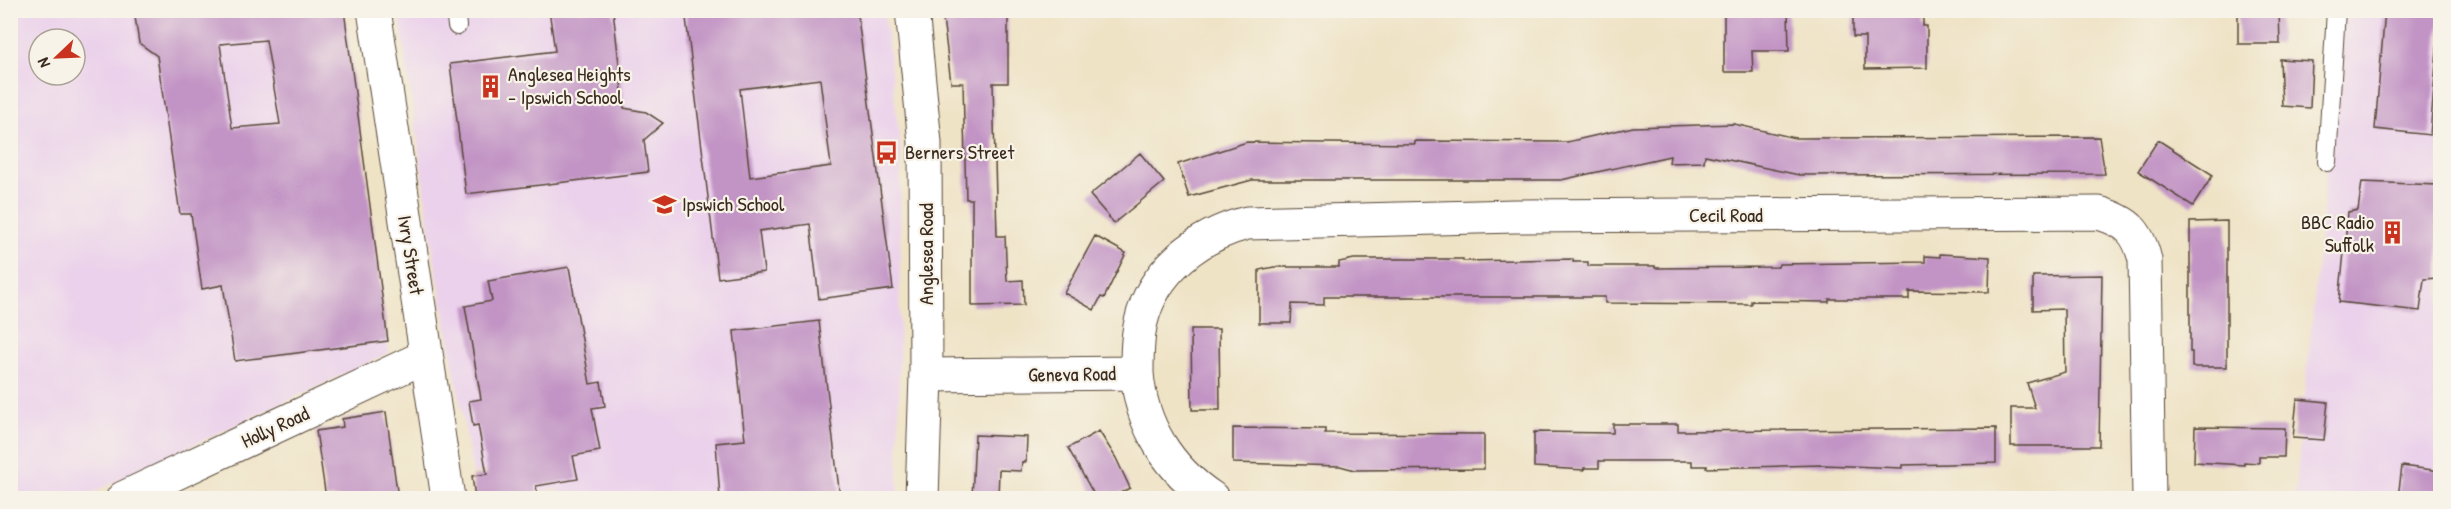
<svg xmlns="http://www.w3.org/2000/svg" width="2451" height="509" font-family="'Patrick Hand',sans-serif">
  <rect width="100%" height="100%" fill="#f7f3e8"/>
  <filter id="ink" filterUnits="userSpaceOnUse"><feTurbulence type="fractalNoise" baseFrequency=".0167" numOctaves="2"/><feDisplacementMap in="SourceGraphic" scale="12" xChannelSelector="R" yChannelSelector="G"/><feConvolveMatrix kernelMatrix="1 2 1 2 8 2 1 2 1" color-interpolation-filters="sRGB"/></filter>
  <filter id="wash" filterUnits="userSpaceOnUse"><feTurbulence type="fractalNoise" baseFrequency=".008" numOctaves="4" result="noise"/><feDisplacementMap in="SourceGraphic" scale="24" xChannelSelector="R" yChannelSelector="G"/><feGaussianBlur stdDeviation="1.35" result="paint"/><feColorMatrix in="noise" values="0 0 0 0 0 0 0 0 0 0 0 0 0 0 0 0 0 1.4 0 .05"/><feComposite in="paint" operator="in"/></filter>
  <g filter="url(#wash)">
    <rect width="100%" height="100%" fill="#efe3c6"/>
    <path fill="#ebd1eb" fill-rule="evenodd" d="M10,11H345L389,353L81,498H11ZM39,39H75V75H39Z
      M399,11H884L901,151L898,498H665L658,495L638,498H561L559,489L525,493L521,466L473,474L434,257Z
      M2336,11H2440V498H2295L2327,162Z"/>
    <g id="blocks">
      <path fill="#c294c5" fill-rule="evenodd" d="M134,10H344L388,341L235,361L223,285L202,289L191,214H180L157,56L139,43ZM266,40L280,124L232,128L220,44Z
        M549,10H613L624,108L646,112L663,123L644,140L648,172L466,194L450,64L555,51Z
        M685,10H759L760,16L804,10H857L893,289L819,299L810,224L759,231L764,272L718,278ZM820,79L831,166L750,177L740,89Z
        M942,10H1008V83H993L997,236H1005L1007,281L1023,280L1024,305L972,306V199H966L963,83H951Z
        M1724,10H1788L1789,51H1752L1753,72H1724Z
        M1853,10H1923V26H1927V68L1865,69V37H1853Z
        M2238,10H2279L2280,44H2238Z
        M2385,10H2418L2417,13L2440,15L2430,135L2375,129Z
        M2280,59L2312,61L2310,108L2282,106Z
        M1734,124L1795,138L2099,137L2105,174L1799,175L1705,155L1704,162L1669,163L1670,156L1561,180H1252L1189,197L1178,164L1247,142L1415,144V141L1567,142L1633,127Z
        M2158,140L2213,175L2193,206L2138,171Z
        M1140,153L1164,182L1114,223L1090,195Z
        M2362,182L2438,185L2439,278L2424,279L2420,311L2339,302L2348,212L2358,210Z
        M2227,221V367H2192V352H2190V222Z
        M1095,236L1126,253L1104,298L1101,297L1094,310L1064,293Z
        M1940,254L1990,257L1989,292L1909,291V299H1829V302L1751,301V304L1605,303V297H1324V305L1292,304L1291,323H1259V270L1274,267H1339V262L1354,259H1463V261L1573,259V262H1588V266H1655V268L1778,267L1779,264L1925,262V256L1940,257Z
        M569,267L590,384L601,382L605,406L592,408L600,451L573,456L578,479L536,486L538,498H475L472,476L487,474L478,425L473,426L469,401L481,399L465,306L492,301L488,281Z
        M2102,275L2099,446H2011V408H2035L2027,383L2065,372L2064,309L2033,310V276Z
        M819,321L840,498H720L716,443L745,440L734,331Z
        M1191,329H1219L1220,410H1192Z
        M2297,399L2328,402L2324,440L2293,438Z
        M386,412L398,498H326L316,431L343,427L342,419Z
        M1613,424H1678V431L1996,428V463L1902,465V468L1822,465L1706,468L1707,466H1692V461H1599V468H1584V470L1534,467V432L1613,433Z
        M2195,427L2285,428L2284,457H2259V463L2244,462V465L2194,462Z
        M1233,428L1325,429V433L1484,434V469L1355,470L1340,466L1233,463Z
        M1099,431L1116,458L1130,488L1111,498H1096L1068,448Z
        M975,435L1027,437L1026,462H1022L1021,471L999,470L998,498H972Z
        M2402,466L2440,471V498H2398Z"/>
    </g>
  </g>
  <g filter="url(#ink)">
    <use href="#blocks" fill-opacity="0" stroke="#564637" stroke-width="1.5"/>
    <g fill="none" stroke-linecap="round" stroke-linejoin="round">
      <defs>
        <path id="service" d="M455,10L457,26
          M2327,162L2336,10"/>
        <path id="minor" d="M374,10L448,498
          M1137,373C1137,356 1137,338 1141,322C1153,270 1199,235 1247,223L1515,216L2099,213C2128,222 2138,231 2145,260L2149,498
          M926,375L1137,373C1141,426 1169,469 1212,498
          M123,498L426,356"/>
        <path id="tertiary" d="M912,10L925,143L926,375L922,498"/>
      </defs>
      <use href="#service" stroke="#564637" stroke-width="20"/>
      <use href="#minor" stroke="#564637" stroke-width="35"/>
      <use href="#tertiary" stroke="#564637" stroke-width="35"/>
      <use href="#service" stroke="#fff" stroke-width="18"/>
      <use href="#minor" stroke="#fff" stroke-width="33"/>
      <use href="#tertiary" stroke="#fff" stroke-width="33"/>
    </g>
  </g>
  <defs>
    <symbol id="building-bare" viewBox="-9 -9 18 18"><path d="M-4-6H4V6H1V3H-1V6H-4ZM-2.5-4.3h1.7v1.8h-1.7ZM.8-4.3h1.7v1.8H.8ZM-2.5-1h1.7V.8h-1.7ZM.8-1h1.7V.8H.8Z" fill="#c8321e" stroke="#f7f3e8" stroke-width="2.5" paint-order="stroke"/></symbol>
    <symbol id="bus-bare" viewBox="-9 -9 18 18"><path d="M-5-6H5V4H4V6H2V4H-2V6H-4V4H-5ZM-3.5-4V0h7V-4ZM-3.5 1.2v1.5H-2V1.2ZM2 1.2v1.5H3.5V1.2Z" fill="#c8321e" stroke="#f7f3e8" stroke-width="2.5" paint-order="stroke"/></symbol>
    <symbol id="school-bare" viewBox="-9 -9 18 18"><path d="M0-5L7-2L0 1L-7-2ZM-4 1L0 2.5L4 1V4Q0 6-4 4Z" fill="#c8321e" stroke="#f7f3e8" stroke-width="2.5" paint-order="stroke"/></symbol>
  </defs>
  <g fill-rule="evenodd">
    <use href="#building-bare" x="474" y="70" width="33" height="33"/>
    <use href="#bus-bare" x="870" y="136" width="33" height="33"/>
    <use href="#school-bare" x="648" y="188" width="33" height="33"/>
    <use href="#building-bare" x="2376" y="216" width="33" height="33"/>
  </g>
  <g text-anchor="middle" stroke-width="4.5" stroke-linejoin="round" paint-order="stroke">
    <g font-size="20" fill="#3b2a1e" stroke="#f7f3e8" text-anchor="start">
      <text x="508" y="81">Anglesea Heights<tspan x="508" dy="23">- Ipswich School</tspan></text>
      <text x="905" y="159">Berners Street</text>
      <text x="682" y="211">Ipswich School</text>
      <text x="2374" y="229" text-anchor="end">BBC Radio<tspan x="2374" dy="23">Suffolk</tspan></text>
    </g>
    <g font-size="20" fill="#3b2a1e" stroke="#f7f3e8">
      <text x="1726" y="222">Cecil Road</text>
      <text transform="translate(926 254) rotate(-90)" y="7">Anglesea Road</text>
      <text transform="translate(411 255) rotate(81)" y="7">Ivry Street</text>
      <text transform="translate(1072 374) rotate(-1)" y="7">Geneva Road</text>
      <text transform="translate(275 427) rotate(-25)" y="7">Holly Road</text>
    </g>
  </g>
  <rect width="2451" height="509" fill="none" stroke="#f7f3e8" stroke-width="36"/>
  <g transform="translate(57 57) rotate(247)"><circle r="28" fill="#f7f3e8" stroke="#aca397" stroke-width="1.5"/>
  <path d="M0-4.5L10 22L0 15L-10 22Z" fill="#c8321e"/>
  <text y="-9" font-size="16" font-weight="bold" text-anchor="middle" fill="#3b2a1e">N</text>
  </g>
</svg>
